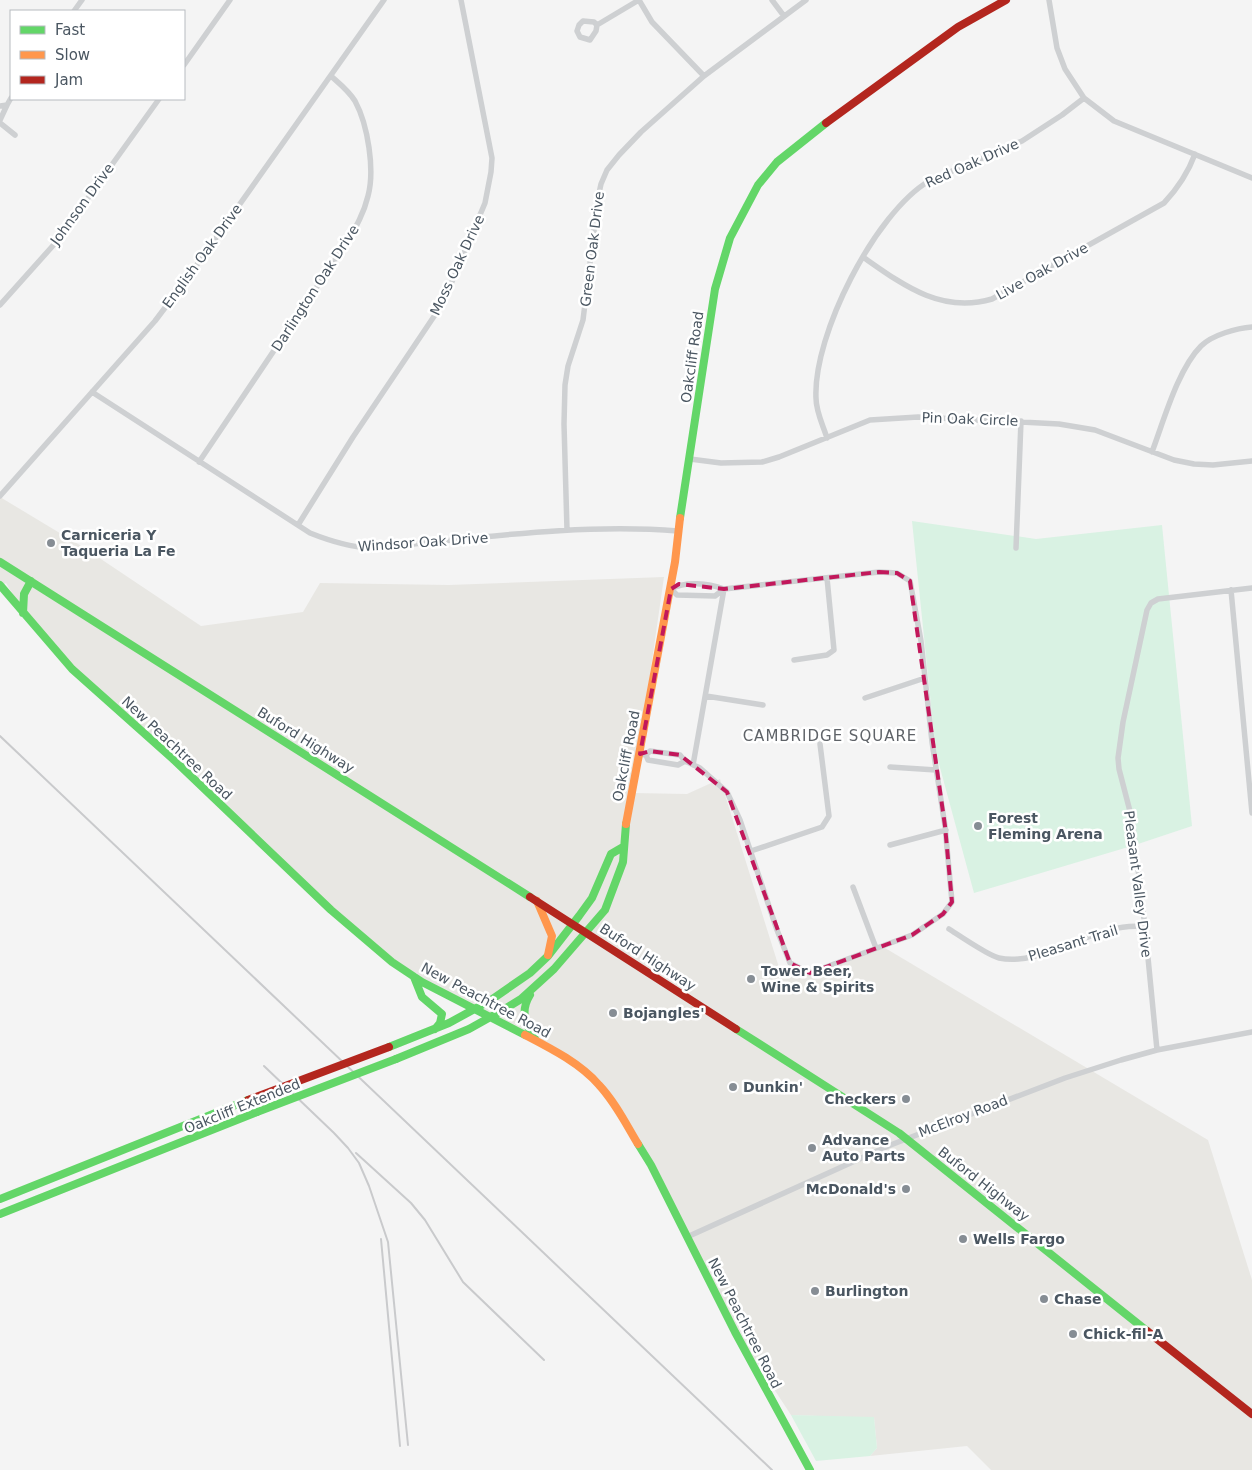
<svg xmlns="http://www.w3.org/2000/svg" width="1252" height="1470" font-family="'DejaVu Sans',sans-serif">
  <rect width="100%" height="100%" fill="#f4f4f4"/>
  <path fill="#e8e7e3" d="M0,497L83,547L201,626L303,612L320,583L449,585L664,577L633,793L687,794L720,779L782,977L885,948L1208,1140L1252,1280V1470H991L967,1446L870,1456L877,1448L874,1418L791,1415L745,1345L676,1223L646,1154L605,1091L555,1047L448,998L374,945L80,673L25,615L6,583L0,587Z"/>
  <path fill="#d9f2e3" d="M912,521L1036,539L1162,525L1192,826L1135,845L974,893L936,753Z
    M791,1415L874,1417L877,1448L870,1456L816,1461Z"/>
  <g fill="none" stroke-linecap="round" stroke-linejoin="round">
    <path stroke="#ced0d2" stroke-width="5.5" d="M639,0L652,22L704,76
      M772,0L784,16
      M1049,0L1057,48L1065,69L1084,98L1114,121L1252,178
      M74,11L82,0
      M583,21L594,22L597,25L596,31L590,40L580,37L577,31L579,25Z
      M597,25L639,0
      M184,65L230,0
      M0,106L7,105L11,98
      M0,120L7,105
      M0,123L15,135
      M863,257C903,285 941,314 992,299L1164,203C1178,188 1188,173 1195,154
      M0,305L58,240L159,99
      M92,392L310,533C330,541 349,547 370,548C473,539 576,523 678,531
      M827,438C823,425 816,412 816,398C813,335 875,213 929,181L1022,141L1062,115L1084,98
      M1152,452C1164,420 1178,369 1201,346C1212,335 1237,328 1252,327
      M690,459L721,463L762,462L779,457L870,420L918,417L1059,424L1095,430L1174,460L1194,464L1213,465L1252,461
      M199,462L347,242C356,227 364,213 368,196C375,170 368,125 355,101C349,91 340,84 331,76
      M0,496L155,321L189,276L384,0
      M298,525L353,437L443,303L485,203L491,172L492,158L461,0
      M567,530L564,424L565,385L568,366L583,320L598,198L601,184L607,170L619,155L641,132L704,76L806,0
      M1016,548L1021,421
      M1231,590L1252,813
      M794,660L827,655L834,650L827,578
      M706,696L763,705
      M865,698L925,678
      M640,754L646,755L650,751L680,755L685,761L700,768L727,792L740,820L777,930L790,963L810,973L912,935L943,914L952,902L945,826L932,742L921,641L910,581L897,573L879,572L724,589C708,583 685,581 671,589L677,595L715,596L724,589
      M646,755L648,760L678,765L685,761
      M693,765L724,589
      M890,767L936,770
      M890,845L946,830
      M751,851L822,827L829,816L820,744
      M853,887L876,948
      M949,929C960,936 989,956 999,958C1044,968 1097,920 1145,927
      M1157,1050L1145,927L1132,819L1119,769L1118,758L1123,722L1147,610L1151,603L1158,599L1252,588
      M687,1237L888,1146L1065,1078L1121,1060L1157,1050L1252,1032"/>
    <path stroke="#63d668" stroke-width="8" d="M680,518L715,289L730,238L758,185L777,162L826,123
      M0,562L530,897
      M0,585L72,669L173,759L331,910L392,962L422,982L525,1035
      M23,613L24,594L31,581
      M414,977L422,997L442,1014L440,1023L435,1029
      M530,995C520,1011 525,1024 535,1039
      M736,1029L899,1133L1147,1331
      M389,1047L449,1023L491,1000L530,973L548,956L579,916L592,898L611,854L623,847
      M396,1059L469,1029L503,1010L521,999L554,969L605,910L623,862L626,824
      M638,1144L651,1165L735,1332L810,1470
      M0,1199L248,1100
      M0,1214L257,1112"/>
    <path stroke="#ff974d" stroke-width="8" d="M626,824L675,562L680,518
      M537,901L552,936L548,955
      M525,1035C550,1048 580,1063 599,1085C615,1102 626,1124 638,1144"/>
    <path stroke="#b3261e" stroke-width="8" d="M826,123L958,27L1006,0
      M530,897L736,1029
      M1147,1331L1252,1414"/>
    <path stroke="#c9cacc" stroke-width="2" d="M0,736L772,1470
      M264,1066L334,1133L348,1148L359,1163L369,1186L388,1242L408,1445
      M356,1153L411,1203L425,1220L463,1282L544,1360
      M381,1239L400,1446"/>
    <path stroke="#63d668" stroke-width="8" d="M257,1112L396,1059"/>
    <path stroke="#b3261e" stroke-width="8" d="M248,1100L389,1047"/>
  </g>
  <path fill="none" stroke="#c2185b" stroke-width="4" stroke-dasharray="10 6" stroke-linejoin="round" d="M879,572L897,573L910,581L945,826L952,902L943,914L912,935L810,973L790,963L727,792L680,755L650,751L640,754L671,589L679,584L724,589Z"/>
  <g fill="#868d94" stroke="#fff" stroke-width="2">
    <circle cx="51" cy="543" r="5"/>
    <circle cx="978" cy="826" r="5"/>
    <circle cx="751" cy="979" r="5"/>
    <circle cx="613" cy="1013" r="5"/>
    <circle cx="733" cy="1087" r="5"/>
    <circle cx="906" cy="1099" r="5"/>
    <circle cx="812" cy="1148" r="5"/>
    <circle cx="906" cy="1189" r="5"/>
    <circle cx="963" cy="1239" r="5"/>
    <circle cx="815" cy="1291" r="5"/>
    <circle cx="1044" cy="1299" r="5"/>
    <circle cx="1073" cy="1334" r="5"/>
  </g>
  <g text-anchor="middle" stroke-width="5" stroke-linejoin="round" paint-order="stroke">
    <g font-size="14" fill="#4a5661" stroke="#fff">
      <text transform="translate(972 163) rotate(-24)" y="5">Red Oak Drive</text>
      <text transform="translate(82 204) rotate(-54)" y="5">Johnson Drive</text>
      <text transform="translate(592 249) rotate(-83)" y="5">Green Oak Drive</text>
      <text transform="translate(202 256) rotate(-54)" y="5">English Oak Drive</text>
      <text transform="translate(457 265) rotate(-65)" y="5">Moss Oak Drive</text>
      <text transform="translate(1042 271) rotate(-29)" y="5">Live Oak Drive</text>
      <text transform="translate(315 288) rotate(-57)" y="5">Darlington Oak Drive</text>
      <text transform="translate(692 357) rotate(-82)" y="5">Oakcliff Road</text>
      <text transform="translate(970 419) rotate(2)" y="5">Pin Oak Circle</text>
      <text transform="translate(423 542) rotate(-4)" y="5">Windsor Oak Drive</text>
      <text transform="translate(306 740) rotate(32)" y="5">Buford Highway</text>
      <text transform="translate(177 748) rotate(43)" y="5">New Peachtree Road</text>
      <text transform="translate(626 756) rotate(-79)" y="5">Oakcliff Road</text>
      <text transform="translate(1138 884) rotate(83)" y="5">Pleasant Valley Drive</text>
      <text transform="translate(1073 943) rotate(-17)" y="5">Pleasant Trail</text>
      <text transform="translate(648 957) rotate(33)" y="5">Buford Highway</text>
      <text transform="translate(486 1000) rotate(28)" y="5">New Peachtree Road</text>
      <text transform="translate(242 1106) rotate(-22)" y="5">Oakcliff Extended</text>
      <text transform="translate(963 1116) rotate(-21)" y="5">McElroy Road</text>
      <text transform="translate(984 1184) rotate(38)" y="5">Buford Highway</text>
      <text transform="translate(745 1323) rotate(63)" y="5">New Peachtree Road</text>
    </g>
    <g font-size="14" font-weight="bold" fill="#4a5661" stroke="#fff" text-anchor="start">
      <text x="61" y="540">Carniceria Y<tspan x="61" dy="16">Taqueria La Fe</tspan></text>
      <text x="988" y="823">Forest<tspan x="988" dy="16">Fleming Arena</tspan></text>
      <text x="761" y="976">Tower Beer,<tspan x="761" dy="16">Wine &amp; Spirits</tspan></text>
      <text x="623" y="1018">Bojangles'</text>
      <text x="743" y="1092">Dunkin'</text>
      <text x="896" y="1104" text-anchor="end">Checkers</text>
      <text x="822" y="1145">Advance<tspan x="822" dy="16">Auto Parts</tspan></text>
      <text x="896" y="1194" text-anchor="end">McDonald's</text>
      <text x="973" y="1244">Wells Fargo</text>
      <text x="825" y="1296">Burlington</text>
      <text x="1054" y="1304">Chase</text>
      <text x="1083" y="1339">Chick-fil-A</text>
    </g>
    <g font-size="15" letter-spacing="1" fill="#5f6368" stroke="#fff">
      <text x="830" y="741">CAMBRIDGE SQUARE</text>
    </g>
  </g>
  <rect x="10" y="10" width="175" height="90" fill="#ffffff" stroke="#b7bbc0"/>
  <rect x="20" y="26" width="25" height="8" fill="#63d668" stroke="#b7bbc0"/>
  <text x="55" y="35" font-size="15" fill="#4a5661">Fast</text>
  <rect x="20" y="51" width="25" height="8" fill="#ff974d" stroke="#b7bbc0"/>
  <text x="55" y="60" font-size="15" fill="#4a5661">Slow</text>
  <rect x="20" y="76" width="25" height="8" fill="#b3261e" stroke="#b7bbc0"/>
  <text x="55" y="85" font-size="15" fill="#4a5661">Jam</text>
</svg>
